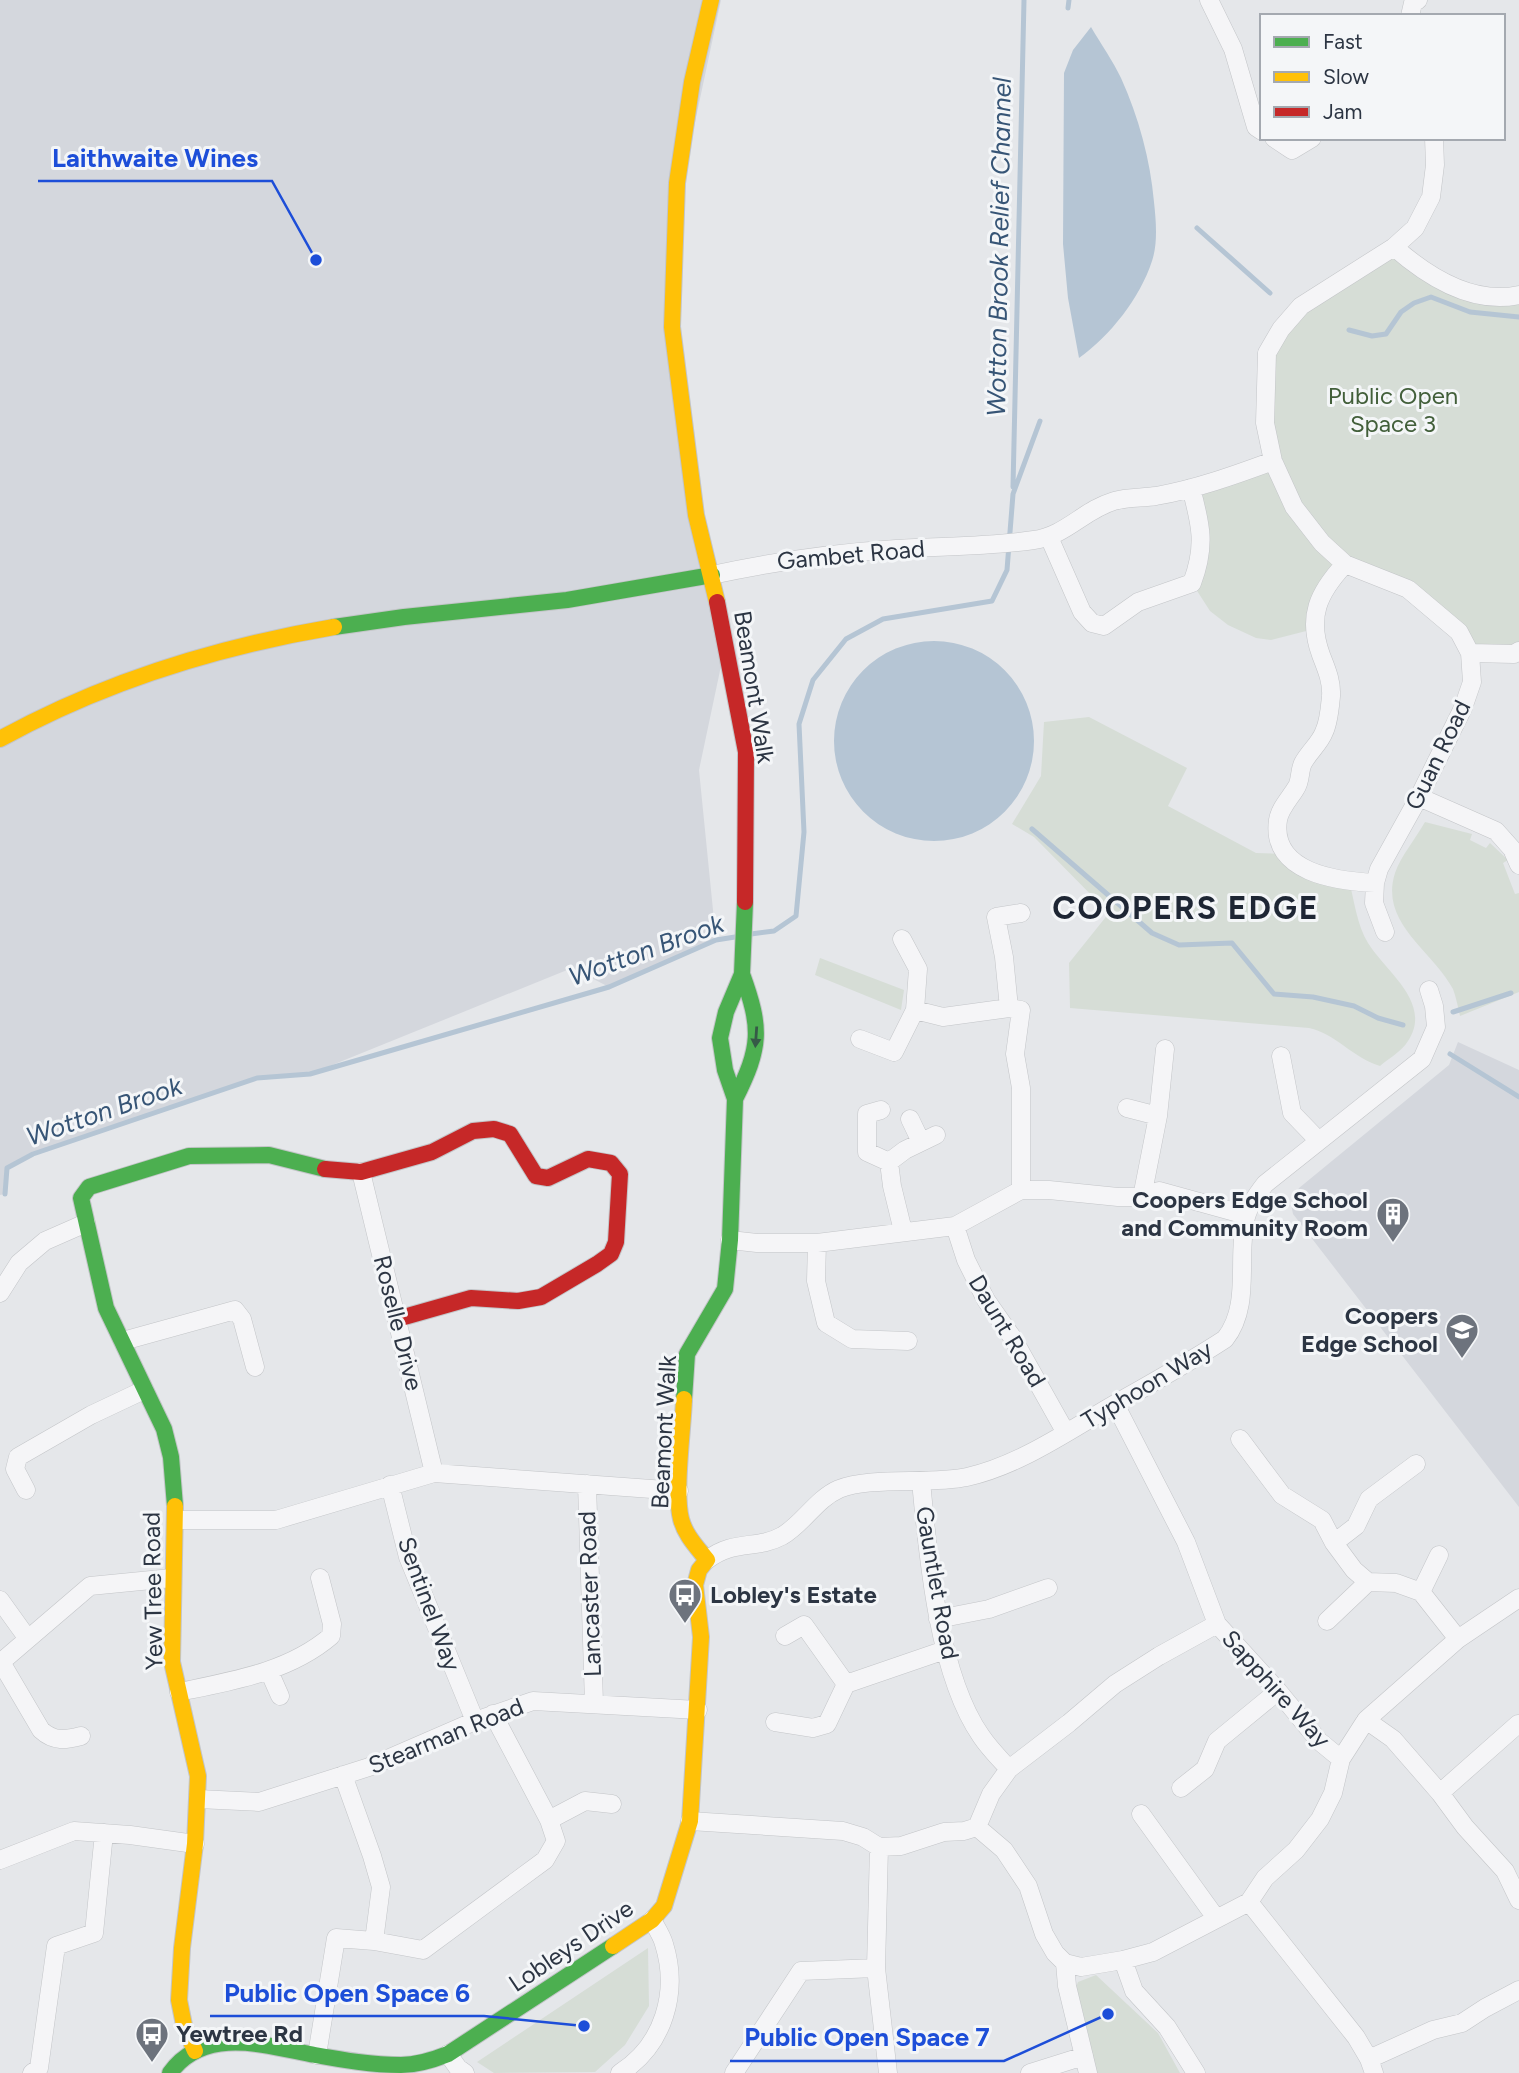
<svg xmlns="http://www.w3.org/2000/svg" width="1519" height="2073" font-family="Figtree,sans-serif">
  <rect width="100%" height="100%" fill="#e5e7ea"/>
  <path fill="#d4d7dd" d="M0,0H721L674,221L683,423L725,647L699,770L716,940L609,987L572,968L310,1074L257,1078L33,1154L7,1168L5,1194L0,1195Z
    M1458,1042L1519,1070V1507L1293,1214L1291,1204L1299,1188L1449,1065Z"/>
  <path fill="#d6ddd6" d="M1394,247L1445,282L1519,295V651L1470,653L1408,589L1345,564L1314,629L1271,640L1256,638L1228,625L1210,611L1192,583L1199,565L1191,488L1273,461L1267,353L1281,329Z
    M1089,717L1187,768L1168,806L1256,853L1285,854L1349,880C1354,900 1357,925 1368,943C1386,972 1433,1003 1408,1041C1402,1051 1388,1059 1380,1066C1353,1058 1336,1034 1309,1028L1070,1008L1069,963L1109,913L1034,837L1012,824L1041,776L1044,722Z
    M1425,822L1472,834L1470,840L1486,848L1490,843L1508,860L1503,863L1515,894L1519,893V992L1460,1016C1458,1007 1456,997 1453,989C1433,951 1379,923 1395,873C1401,856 1416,838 1425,822Z
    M820,958L904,990L901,1010L815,975Z
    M648,1948L649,2006L625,2045L595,2072L494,2073L477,2062Z
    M1096,1975L1158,2033L1180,2073H1096L1073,1995L1078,1982Z"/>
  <path fill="#b5c5d4" d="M1091,27C1101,44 1113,61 1121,78C1139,118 1150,159 1154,202C1156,221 1158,243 1152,261C1140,298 1110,336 1079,358L1068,298L1063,244L1064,73L1073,50Z
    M834 741a100 100 0 1 1 200 0a100 100 0 1 1-200 0Z"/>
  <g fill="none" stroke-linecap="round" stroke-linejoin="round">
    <path stroke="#b5c5d4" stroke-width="5" d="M1068,8L1069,0
      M1197,228L1270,293
      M1349,330L1372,336L1386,334L1401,312L1414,303L1431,297L1470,312L1519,317
      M1013,487L1024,0
      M1032,829L1152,933L1179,945L1232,943L1274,994L1313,997L1354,1006L1378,1018L1403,1025
      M751,934L774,931L796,916L804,832L799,724L813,680L846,639L883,619L992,601L1007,570L1013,494L1040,421
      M1453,1012L1511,993
      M1450,1054L1519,1097
      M5,1194L7,1168L33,1154L257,1078L310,1074L609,987L716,940L735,937"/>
    <defs>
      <path id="street" d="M1209,0L1233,49L1256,127L1262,131
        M1410,16L1413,3L1418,0
        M1274,138L1292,150L1312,138
        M1394,247C1427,276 1473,305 1519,295
        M1049,537L1082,612L1092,623L1104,626L1138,602L1192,583C1206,546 1201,525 1191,488
        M1345,564C1318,593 1307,617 1321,655C1326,668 1332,681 1331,696C1330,706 1329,722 1324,732C1320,743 1309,752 1303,763C1299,771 1301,781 1296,788C1290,798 1280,808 1278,820C1270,873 1337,881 1375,883
        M712,575C772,562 834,553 896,549C941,546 988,547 1034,540C1065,536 1084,510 1114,501C1127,497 1142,498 1156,496C1196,489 1235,475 1273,461
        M1470,653L1514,654L1519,651
        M1419,797L1496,831L1512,849L1519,865
        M1385,932L1374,903L1375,883L1379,869L1419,797L1463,708L1472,682L1470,653L1459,632L1408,589L1345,564L1322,543L1294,507L1273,461L1265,423L1267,353L1281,329L1301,306L1394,247L1415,228L1431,197L1435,165L1434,138
        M1009,1008L1004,957L996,917L1021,913
        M915,1010L943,1017L1009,1008L1021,1010L1015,1054L1021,1088V1190
        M860,1039L894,1052L915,1010L918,969L902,939
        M1281,1056L1292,1113L1318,1140
        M1127,1108L1158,1116
        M881,1110L867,1114V1152L889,1162
        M910,1119L921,1142
        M361,1172L434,1473
        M1142,1197L1158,1116L1165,1049
        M955,1226L966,1260L986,1300L1012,1337L1066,1433
        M903,1231L892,1186L889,1162L905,1150L936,1135
        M730,1240L757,1243H817L955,1226L1021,1190H1049L1118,1197H1142L1159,1191L1246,1215
        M817,1243L816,1281L826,1323L852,1339L908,1341
        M0,1293L19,1263L45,1241L86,1223
        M123,1341L235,1310L242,1319L255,1367
        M1115,1404L1186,1542L1217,1624L1278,1691L1319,1741L1341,1759L1366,1720L1393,1739L1440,1793L1465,1827L1505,1871L1519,1900
        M1240,1439L1282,1495L1322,1520L1334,1543L1354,1570L1368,1582L1396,1583L1421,1592L1458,1639
        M921,1481C928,1556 938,1674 981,1736C989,1748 999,1758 1009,1769L991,1794L977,1827
        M587,1484L594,1703
        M390,1485L408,1557L475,1721
        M26,1490L15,1469L18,1457L91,1415L144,1390
        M176,1520H276L434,1473L679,1491
        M1334,1543L1356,1526L1369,1499L1416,1464
        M707,1560C734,1539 756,1550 782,1536C803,1524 816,1499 839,1489C871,1476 930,1485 967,1477C1020,1465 1068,1431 1115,1404C1152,1383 1190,1362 1225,1339C1252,1305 1236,1257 1246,1217C1249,1205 1258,1193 1265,1184L1422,1059L1436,1027L1434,1006L1429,990
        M1421,1592L1439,1555
        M0,1600L28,1639
        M938,1619L989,1609L1048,1588
        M1327,1621L1368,1582
        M785,1636L804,1625L846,1684
        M1,1662L41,1730C54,1742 66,1740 81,1736
        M0,1663L90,1586L172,1578
        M269,1671L280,1696
        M179,1692C232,1681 289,1672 331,1636L332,1624L320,1578
        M493,1714L549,1820
        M1366,1720L1458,1639L1519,1598
        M775,1722L813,1728L827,1724L846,1684L945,1650
        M1009,1769L1069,1723L1115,1684L1159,1656L1217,1624
        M343,1775L372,1856L381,1887L374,1941
        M1181,1788L1205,1769L1217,1741L1278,1691
        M1440,1793L1518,1724
        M198,1799L259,1802L369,1767L475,1721L533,1701L698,1710
        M1141,1814L1216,1918
        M690,1821L843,1831L863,1837L879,1847L901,1846L944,1832L964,1831L977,1827
        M977,1827L1004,1850L1028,1886L1044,1934L1055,1953L1065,1963L1081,1967L1123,1960L1153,1952L1249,1902L1265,1878L1296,1850L1320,1819L1333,1793L1341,1759
        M879,1847L876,1968L888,2073
        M0,1860L74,1831L130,1835L195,1844
        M1249,1902L1356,2037L1369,2059L1374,2073
        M1123,1960L1134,1991L1167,2027L1196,2073
        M1065,1963L1067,1986L1088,2073
        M448,2054L458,2068L465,2073
        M317,2055L336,1938L374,1941L423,1950L545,1860L556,1841L549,1820L585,1801L612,1804
        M1369,2059L1433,2030L1462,2023L1485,2008L1519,1990
        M32,2073L39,2068L56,1946L94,1933L104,1833
        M620,2073C664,2045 679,1992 664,1944C662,1936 656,1927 652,1920
        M734,2073L801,1971L876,1968
        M1030,2073L1084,2056"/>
      <path id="fast" d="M334,627L404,617L567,600L712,575
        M735,1099C761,1047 762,1029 742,974
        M684,1399L687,1354L725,1289L730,1240L735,1099L725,1070L720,1038L726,1012L742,974L745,902
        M175,1506L171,1457L164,1429L106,1308L81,1198L89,1187L189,1156L269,1155L325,1169
        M170,2073C205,2025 267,2046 315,2055C343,2060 372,2065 401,2065C417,2065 433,2060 448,2054L613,1946"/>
      <path id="slow" d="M711,0L692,82L677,183L672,327L696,515L717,602
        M0,739C105,681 216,647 334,627
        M175,1506L172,1662L198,1776L195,1844L182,1948L179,2000L184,2025L195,2051
        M613,1946L652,1920L664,1906L690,1821L701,1637L695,1585L699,1570L707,1560C697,1547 685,1535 681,1519C674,1492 683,1429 684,1399"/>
      <path id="jam" d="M717,602L746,752L745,902
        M325,1169L361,1172L432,1152L473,1131L494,1129L510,1134L536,1176L548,1178L588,1159L611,1163L620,1174L616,1242L611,1254L597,1264L541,1297L518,1301L471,1298L397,1319"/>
    </defs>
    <use href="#street" stroke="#c3c5c8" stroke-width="19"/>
    <use href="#fast" stroke="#c3c5c8" stroke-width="18"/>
    <use href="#slow" stroke="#c3c5c8" stroke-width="18"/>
    <use href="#jam" stroke="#c3c5c8" stroke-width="18"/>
    <use href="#street" stroke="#f5f5f7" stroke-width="18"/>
    <use href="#fast" stroke="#4caf50" stroke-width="16"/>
    <use href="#slow" stroke="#ffc107" stroke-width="16"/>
    <use href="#jam" stroke="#c62828" stroke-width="16"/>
  </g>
  <defs><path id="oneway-solid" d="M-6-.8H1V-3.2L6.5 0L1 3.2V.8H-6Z" transform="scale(1.75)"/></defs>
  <use fill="#365a47" href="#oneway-solid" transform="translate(756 1037) rotate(94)"/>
  <defs>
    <symbol id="building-pin" viewBox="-11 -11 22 30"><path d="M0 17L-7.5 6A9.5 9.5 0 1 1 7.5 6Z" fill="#6d737d" stroke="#f4f6f8"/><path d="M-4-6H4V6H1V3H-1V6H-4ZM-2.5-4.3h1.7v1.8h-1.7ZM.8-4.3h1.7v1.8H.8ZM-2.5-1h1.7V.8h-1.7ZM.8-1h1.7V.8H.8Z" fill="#fff"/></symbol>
    <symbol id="school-pin" viewBox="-11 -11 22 30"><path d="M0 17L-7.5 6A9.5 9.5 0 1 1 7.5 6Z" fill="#6d737d" stroke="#f4f6f8"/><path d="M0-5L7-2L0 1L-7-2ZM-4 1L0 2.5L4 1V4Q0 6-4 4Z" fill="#fff"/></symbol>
    <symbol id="bus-pin" viewBox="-11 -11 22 30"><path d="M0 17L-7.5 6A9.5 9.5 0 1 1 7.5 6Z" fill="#6d737d" stroke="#f4f6f8"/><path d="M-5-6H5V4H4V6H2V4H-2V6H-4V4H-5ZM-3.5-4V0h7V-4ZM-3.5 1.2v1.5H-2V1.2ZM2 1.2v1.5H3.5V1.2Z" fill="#fff"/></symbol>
  </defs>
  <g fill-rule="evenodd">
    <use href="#building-pin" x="1374" y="1195" width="38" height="52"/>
    <use href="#school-pin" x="1443" y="1311" width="38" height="52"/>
    <use href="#bus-pin" x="666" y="1576" width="38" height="52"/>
    <use href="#bus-pin" x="133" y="2015" width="38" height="52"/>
  </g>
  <g text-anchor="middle" stroke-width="6" stroke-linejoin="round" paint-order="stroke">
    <g font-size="24" fill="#425f3a" stroke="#f4f6f8">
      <text x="1393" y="404">Public Open<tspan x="1393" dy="28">Space 3</tspan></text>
    </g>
    <g font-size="24" fill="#2c3543" stroke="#f4f6f8">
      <text transform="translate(851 555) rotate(-5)" y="8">Gambet Road</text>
      <text transform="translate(754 687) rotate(81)" y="8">Beamont Walk</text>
      <text transform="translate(1438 755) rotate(-64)" y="8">Guan Road</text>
      <text transform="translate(398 1323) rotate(76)" y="8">Roselle Drive</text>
      <text transform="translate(1007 1331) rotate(59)" y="8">Daunt Road</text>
      <text transform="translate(1147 1385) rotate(-31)" y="8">Typhoon Way</text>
      <text transform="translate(664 1432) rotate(-87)" y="8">Beamont Walk</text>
      <text transform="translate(937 1583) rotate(80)" y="8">Gauntlet Road</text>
      <text transform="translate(153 1591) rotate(-91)" y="8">Yew Tree Road</text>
      <text transform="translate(590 1594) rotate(-92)" y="8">Lancaster Road</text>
      <text transform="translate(429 1604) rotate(70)" y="8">Sentinel Way</text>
      <text transform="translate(1276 1689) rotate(48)" y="8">Sapphire Way</text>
      <text transform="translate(446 1736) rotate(-22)" y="8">Stearman Road</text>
      <text transform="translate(571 1946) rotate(-34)" y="8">Lobleys Drive</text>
    </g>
    <g font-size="24" font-weight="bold" fill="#2c3543" stroke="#f4f6f8" text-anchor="end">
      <text x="1368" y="1208">Coopers Edge School<tspan x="1368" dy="28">and Community Room</tspan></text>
      <text x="1438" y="1324">Coopers<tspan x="1438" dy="28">Edge School</tspan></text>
      <text x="710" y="1603" text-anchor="start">Lobley's Estate</text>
      <text x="176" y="2042" text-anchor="start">Yewtree Rd</text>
    </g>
    <g font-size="26" font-style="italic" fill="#375576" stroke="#f4f6f8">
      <text transform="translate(999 247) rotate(-89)" y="9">Wotton Brook Relief Channel</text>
      <text transform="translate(646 950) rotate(-20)" y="9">Wotton Brook</text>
      <text transform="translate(104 1111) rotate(-19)" y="9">Wotton Brook</text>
    </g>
    <g font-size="32" font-weight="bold" letter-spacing="2" fill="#1e2634" stroke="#f4f6f8">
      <text x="1186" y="919">COOPERS EDGE</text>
    </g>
  </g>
  <path fill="none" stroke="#1d4ed8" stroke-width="2.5" d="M316 260L272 181H38M584 2026L484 2016H210M1108 2014L1004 2061H730"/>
  <g fill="#1d4ed8" stroke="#f4f6f8" stroke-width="2.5">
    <circle cx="316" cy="260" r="7"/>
    <circle cx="584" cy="2026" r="7"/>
    <circle cx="1108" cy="2014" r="7"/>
  </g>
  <g font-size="26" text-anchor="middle" font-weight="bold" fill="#1d4ed8" stroke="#f4f6f8" stroke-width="6" stroke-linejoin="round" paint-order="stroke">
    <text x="155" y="167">Laithwaite Wines</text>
    <text x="347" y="2002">Public Open Space 6</text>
    <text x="867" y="2046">Public Open Space 7</text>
  </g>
  <rect x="1260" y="14" width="245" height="126" fill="#f4f6f8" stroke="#a4a9b0" stroke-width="2"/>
  <rect x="1274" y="37" width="35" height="10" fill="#4caf50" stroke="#a4a9b0" stroke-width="2"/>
  <text x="1323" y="49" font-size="21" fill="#2c3543">Fast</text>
  <rect x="1274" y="72" width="35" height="10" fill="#ffc107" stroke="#a4a9b0" stroke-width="2"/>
  <text x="1323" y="84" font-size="21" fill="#2c3543">Slow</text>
  <rect x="1274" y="107" width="35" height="10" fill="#c62828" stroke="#a4a9b0" stroke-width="2"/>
  <text x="1323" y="119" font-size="21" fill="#2c3543">Jam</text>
</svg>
